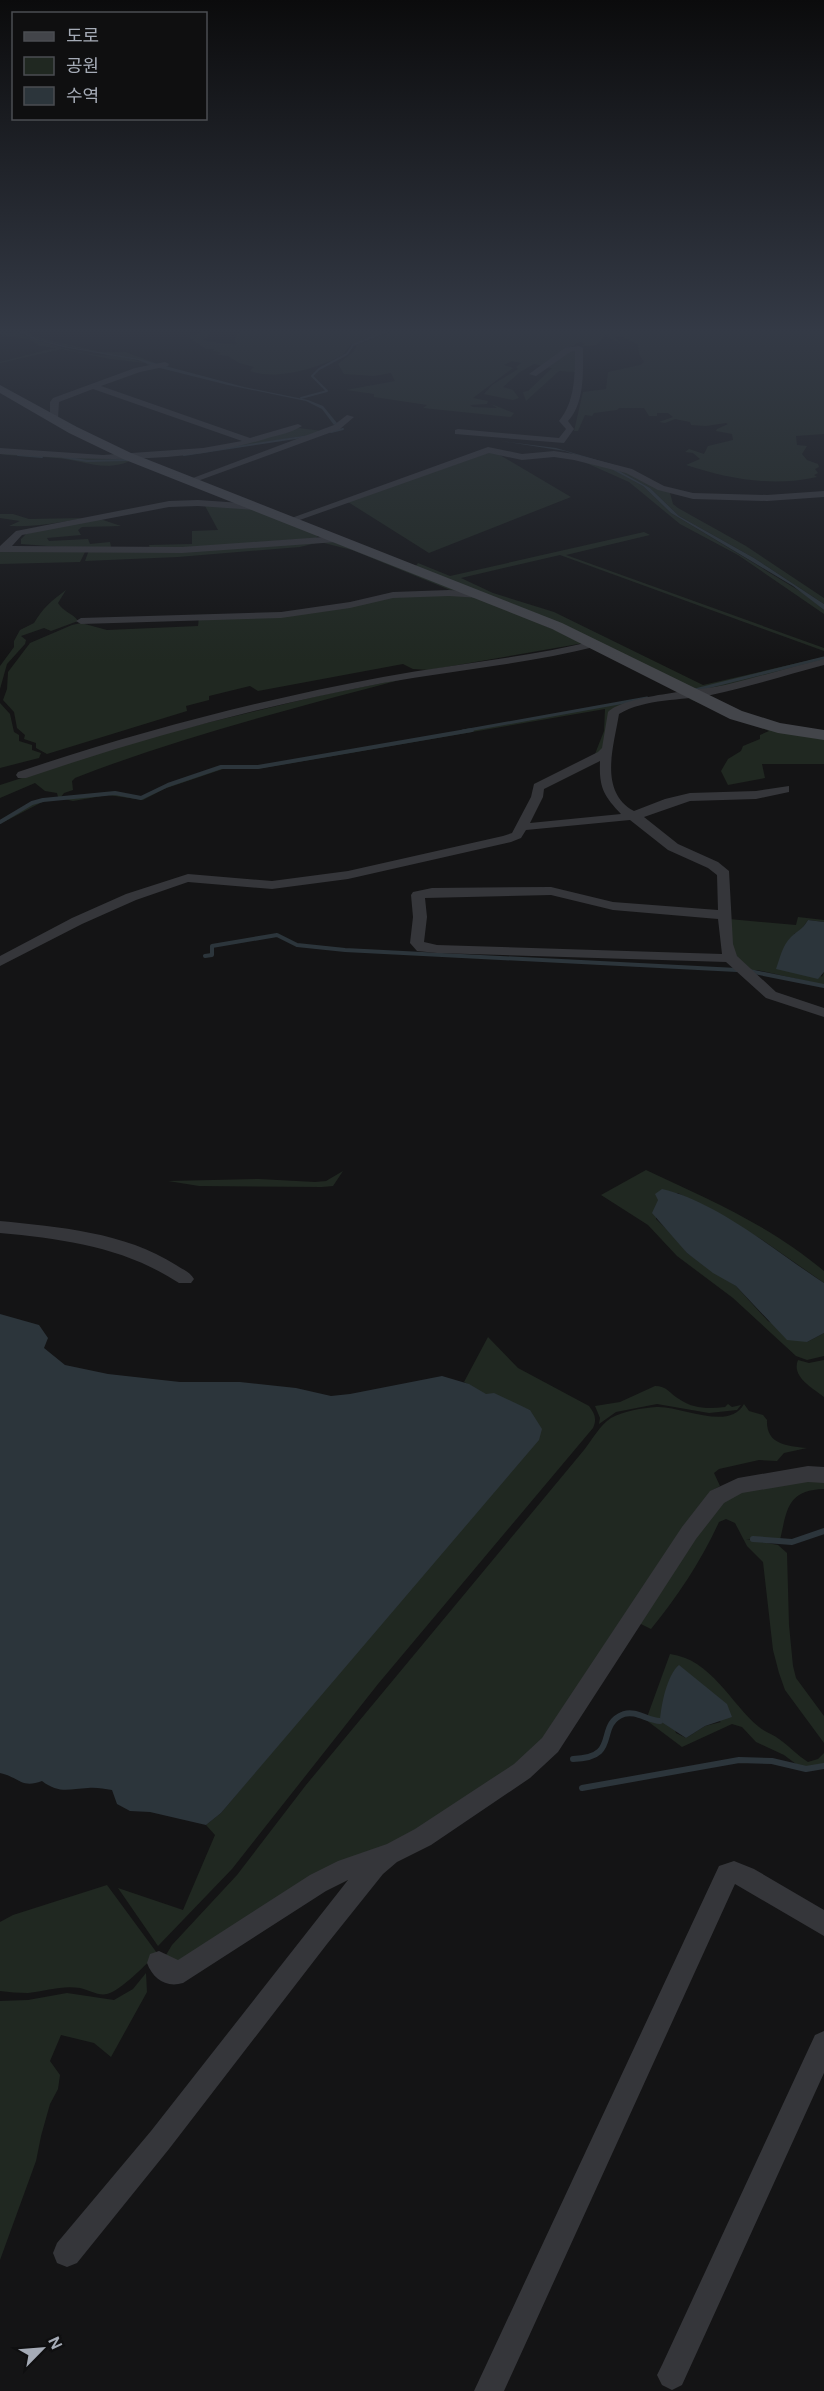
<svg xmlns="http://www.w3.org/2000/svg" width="824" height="2391" font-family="'DM Sans','Noto Sans KR',sans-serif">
  <rect width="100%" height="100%" fill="#141415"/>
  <path fill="#202821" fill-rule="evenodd" d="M4,328C15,328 23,336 34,339C58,347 87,356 113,356L37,339L17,328L40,338L100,352H125L158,364L124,357L153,365L150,366L145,363L110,359L62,349L0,363V362L55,348L40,346L27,339L0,335V332L16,334Z
    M207,328L219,329L210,331L211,334L203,340C212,342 228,345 238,344L234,341L239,331L235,328H392L379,335L350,345C347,349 345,354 342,355C319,368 276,381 250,371L254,367L239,363L228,356L213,354L222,353L213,351L214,349H206L187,336L201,333Z
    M401,328H824V434L796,436L797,445L807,446L802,454L807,460L818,464L819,467L815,469L818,473L814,475L817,477C772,487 729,479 686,465L700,459L693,453L685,452L689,449L704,454L708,446L733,440L732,434L716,431L717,429L728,424L726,423L706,426L691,425L690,422L675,419L665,423L659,422L673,417L668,413H657V416H649L644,408H619L617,410L594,413L592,416L585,415L578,431H574L583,392L606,389L608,372L640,365L644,362L639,354L638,345L621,336L615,337L622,345L608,337V334L596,345L582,346L586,343L579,342L543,366L534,364L520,372L503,387L513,390L519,398L513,400L484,394L492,385L518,369L516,367L521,363L512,361L504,365L513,368L473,398L488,401L487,404L470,405L473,407L497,408L491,404L514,413L511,417L423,408L427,405L374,397V394L346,390L395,381L391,373L374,376L344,374L338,364L353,352L357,345Z
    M571,350L577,351L575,372L559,371L526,401L523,392L528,391L552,368L545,367Z
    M298,428L323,431L309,435L191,454Z
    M493,451L571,497L429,553L348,502Z
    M0,452L77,458L124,457L132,460C105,473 82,460 57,458C38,456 19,457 0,454Z
    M584,462L608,467L643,486L671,513L803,593L824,610V614L738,555L680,524L629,482Z
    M614,468L629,471L670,493L673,504L678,508L746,546L824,598V604L754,558L679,516L650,488Z
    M204,504L251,508L319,535L316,538L199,547L150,548L149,545L192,544V531L218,530Z
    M0,514H13L29,519L83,518C58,523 35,527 9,526L20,521L0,518Z
    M97,518L121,526L82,527L78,530L81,535L47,538L49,541L88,539L90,544L110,542L111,547H61L21,544V539L26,534Z
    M644,532L650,535L566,555L824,648V651L560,555L461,578L493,593L554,612L703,685L824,657V661L702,692L415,567L418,563L450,576Z
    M320,542L300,547L178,557L85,561L89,550H183L333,542L456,590L455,592L352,550Z
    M86,550L80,562L0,564V551Z
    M66,590L58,603C63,612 73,613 78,621L51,631L44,628L21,636L26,640L25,644L7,664L0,689V666L14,647V641L20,630L34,623C43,608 51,601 66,590Z
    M400,596H477L584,643L429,670L413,669L403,664L258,691L250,686L209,696V700L186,706L187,711L47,754L36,748V743L24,739L25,735L17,728L14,712L3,700L7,689L8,672L30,643L72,625L81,623L107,630L198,626L199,617L286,615Z
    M407,678C295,708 182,736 75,778L72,781L73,790L64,793L61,797L115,794L142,798L169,786L221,768L258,767L303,760L631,700L688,693L621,706L602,752L531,788L595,754L604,731L605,709L257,769L226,768L164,789L143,800L108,795L73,801L64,799L46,800L0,824L32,803L58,797L57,793L45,791L35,783L0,798V785L152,736L322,695Z
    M687,698L824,738V764H762L765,778L728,785L721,771L728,759L741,751L743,746L760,739V735L769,731Z
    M0,703L10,714L14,732L19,735V741L32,745V750L41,753L39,758L0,768Z
    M798,917L824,920V922L808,920L801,930L794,934L822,977L824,972V985L757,970H747L732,950L729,919L796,925Z
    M646,1170C708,1199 771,1226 824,1271V1283L761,1239L678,1193L658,1200L656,1219L679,1241L687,1253L736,1286L768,1321L807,1342L824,1333V1356L807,1360L796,1356L733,1298L677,1256L648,1225L601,1195Z
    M343,1171L333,1186L322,1187L199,1186L168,1181L259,1179L315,1182L326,1181Z
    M488,1337L518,1368L589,1406C595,1414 597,1419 593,1428L378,1684L232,1869L158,1946L118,1888L183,1910L215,1835L206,1825L221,1813L300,1719L530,1410L486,1395L464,1382Z
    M798,1360L809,1363L824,1360V1397C813,1388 791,1377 798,1360Z
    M655,1386C667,1386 669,1393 679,1399C693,1409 709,1409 725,1407L728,1404L732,1407L741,1405L737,1410L709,1413L657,1404L616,1412L599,1424L600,1418L595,1406L620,1402Z
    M744,1404L749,1411L763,1415L767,1420C766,1444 786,1446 807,1448L784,1453L777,1461L759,1460L719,1469L714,1473L720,1486L710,1492L535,1750L496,1784L176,1965L166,1955L172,1945L237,1875L306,1785L584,1450C592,1440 600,1425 611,1418C624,1411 642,1408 656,1407C680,1405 729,1432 744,1404Z
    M824,1477V1489C787,1490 787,1510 780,1540L746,1539L778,1545L787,1553L789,1625L793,1666L796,1678L824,1716V1743L785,1690L779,1673L773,1650L763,1562L747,1546L735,1523L726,1519L719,1522C701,1561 678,1596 651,1629L635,1621L729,1492Z
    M670,1654C711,1659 731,1704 759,1727C765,1732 773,1734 779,1739C789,1746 797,1755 808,1762L818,1759L824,1753V1764L815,1767H800L784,1755L756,1742L742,1727L732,1724L682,1747L646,1720ZM668,1690L721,1722L705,1726L686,1738L676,1733L664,1697Z
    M107,1885L157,1953C149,1962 119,1992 107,1994C98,1996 89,1990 80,1988C62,1985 46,1991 28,1993C19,1993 9,1992 0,1991V1922L13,1915Z
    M146,1973L147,1992L111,2057L94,2043L61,2035L50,2061L60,2075L58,2089L50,2104L41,2136L36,2161L0,2260V2001L28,2000L67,1993L114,2000L133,1989Z"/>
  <path fill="#2c353b" d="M10,328H17L37,339L69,347L139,359L244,387L308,400L323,406L337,423L334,425L322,409L306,401L228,385L156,367L138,360L63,347L33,339Z
    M501,441L556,448L611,464L614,468L650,488L679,516L754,558L824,604V610L793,586L671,513L643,486L600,463L565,451Z
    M808,920L824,922V972L818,979L776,969C780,958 782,946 791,937C798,930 802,930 808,920Z
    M662,1189C716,1201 778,1253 824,1283V1333L807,1342L787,1340L736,1286L713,1273L687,1253L652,1213L658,1200L655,1194Z
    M0,1314L39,1325L48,1338L44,1348L65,1365L108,1374L180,1382H240L296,1388L331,1396L350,1394L442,1376L469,1384L486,1394L494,1393L530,1410L542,1429L539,1440L221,1813L206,1825L150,1812L130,1811L117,1804L112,1790C104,1789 96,1787 88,1788C69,1789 59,1794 42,1781C21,1789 19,1777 0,1773Z
    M679,1665L727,1704L732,1717L705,1726L686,1738L660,1721C661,1705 667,1675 679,1665Z"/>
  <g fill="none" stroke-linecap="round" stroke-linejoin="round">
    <path stroke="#2c353b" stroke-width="2" d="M301,398L327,391L312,376L319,369L347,354L353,345L395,328
      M331,432L343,429
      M18,455L42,457
      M184,455L309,436
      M63,457L87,461L127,460"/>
    <path stroke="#2c353b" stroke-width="3" d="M695,690L824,658
      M463,731L647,698"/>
    <path stroke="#2c353b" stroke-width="4" d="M0,822L32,803L43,800L115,793L141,798L168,785L221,767H258L472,730
      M205,956L212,955V946L277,935L297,945L345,950L737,970
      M749,971L824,986"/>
    <path stroke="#2c353b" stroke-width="6" d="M753,1539L792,1542L824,1531
      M573,1759C622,1758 594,1725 624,1714C636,1710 648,1721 660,1721
      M582,1788L739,1760L772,1761L806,1769L824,1766"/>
    <path fill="#35363a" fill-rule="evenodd" d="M579,346L583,348C583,371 585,403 568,421L574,429L564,443L455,434V430L458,429L559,438L566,429L559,421C575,402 575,375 575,351L570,352L536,376L529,374L565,348Z
      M165,362L169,364L168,366L140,372L101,386L250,438L298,424L302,426C293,432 279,435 268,438C180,466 90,460 0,454V448L103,455L203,448L242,441L93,389L59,402L58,418L54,420L50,418V402L53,398L135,368Z
      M347,415L354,417L340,429L192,483L185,481L334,425Z
      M488,447L522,454L554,451L574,454L632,469L664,486L693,493L767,495L824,491V497L767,501L693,499L658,490L626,473L574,460L554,457L522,460L489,453L294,522L286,520Z
      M198,500L256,504L261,507L256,510L198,506L169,507L22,535L12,546L182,547L337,536L342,539L337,542L182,553L0,552V546L16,531L169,501Z
      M449,590L481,592L486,595L481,598L449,596L393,598L350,608L281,618L81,624L76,621L81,618L281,612L350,602L393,592Z
      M594,641L599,644L598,646C527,664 454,670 383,683C262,706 143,738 26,778H18L16,775L18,772C137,732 259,700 383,677C453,664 524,658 594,641Z
      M824,659V665C786,675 749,687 711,695C681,701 646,698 619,714C614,746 598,791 634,811L665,799L690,793L756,791L789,786V792L756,799L690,801L644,817L678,844L718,862L729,871L733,944L737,956L776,992L824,1008V1017L766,998L726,962L437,953L417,951L410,943L413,917L411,895L413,892L432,888L551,887L613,902L718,910L717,875L708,868L668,850L630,820L526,830L521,838L511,842L348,879L272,889L188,882L136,900L82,924L0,966V956L72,918L126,894L188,874L272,881L348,871L503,836L512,833L531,797L534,784L598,752L602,748L608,712C625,695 698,691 725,685C758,677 791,667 824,659ZM600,761C599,787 603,795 621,814L530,823L543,797L544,789ZM551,895L613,910L718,919L722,954L437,945L424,942L427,917L425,898Z
      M0,1221C58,1227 125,1232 176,1265C182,1269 190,1272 194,1279L191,1283H179C124,1247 64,1239 0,1233Z
      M808,1466L824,1467V1483L808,1482L742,1493L724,1503L696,1539L558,1752L530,1778L431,1845L397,1862L383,1874L327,1944L169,2149L77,2263L67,2267L57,2263L53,2253L57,2243L151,2131L348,1880L326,1891L183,1983C166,1988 153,1979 147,1963L150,1954L159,1951L178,1960L310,1875L338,1861L387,1844L415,1829L514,1764L542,1738L682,1527L710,1491L738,1478Z
      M734,1861L754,1869L824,1910V1936L735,1884L504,2391H474L719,1866Z
      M824,2031V2073L682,2385L672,2390L662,2385L657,2375L662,2365L815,2035Z"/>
    <path fill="#43454a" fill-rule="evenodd" d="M0,385L77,427L131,453L562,623L742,711L780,723L824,730V740L778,733L730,719L552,629L123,459L69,433L0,393Z"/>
  </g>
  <linearGradient id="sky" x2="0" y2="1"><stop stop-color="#0b0b0c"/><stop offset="0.5" stop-color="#343a46"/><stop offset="1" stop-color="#343a46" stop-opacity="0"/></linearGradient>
  <rect width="824" height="662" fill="url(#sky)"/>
  <rect x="12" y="12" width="195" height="108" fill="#0f0f10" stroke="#4b4d52" stroke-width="1.5"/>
  <rect x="24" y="32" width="30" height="9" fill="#43454a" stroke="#4b4d52" stroke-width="1.5"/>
  <text x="66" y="42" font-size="18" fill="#a5abb6">도로</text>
  <rect x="24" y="57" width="30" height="18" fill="#202821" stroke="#4b4d52" stroke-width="1.5"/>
  <text x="66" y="72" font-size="18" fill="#a5abb6">공원</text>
  <rect x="24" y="87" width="30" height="18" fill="#2c353b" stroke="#4b4d52" stroke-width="1.5"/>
  <text x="66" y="102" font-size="18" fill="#a5abb6">수역</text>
  <g transform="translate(42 2349) rotate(65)" stroke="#0f0f10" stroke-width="4.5" paint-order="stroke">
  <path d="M0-4.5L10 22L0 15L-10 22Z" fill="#a5abb6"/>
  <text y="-9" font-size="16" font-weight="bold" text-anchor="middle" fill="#a5abb6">N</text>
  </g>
</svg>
